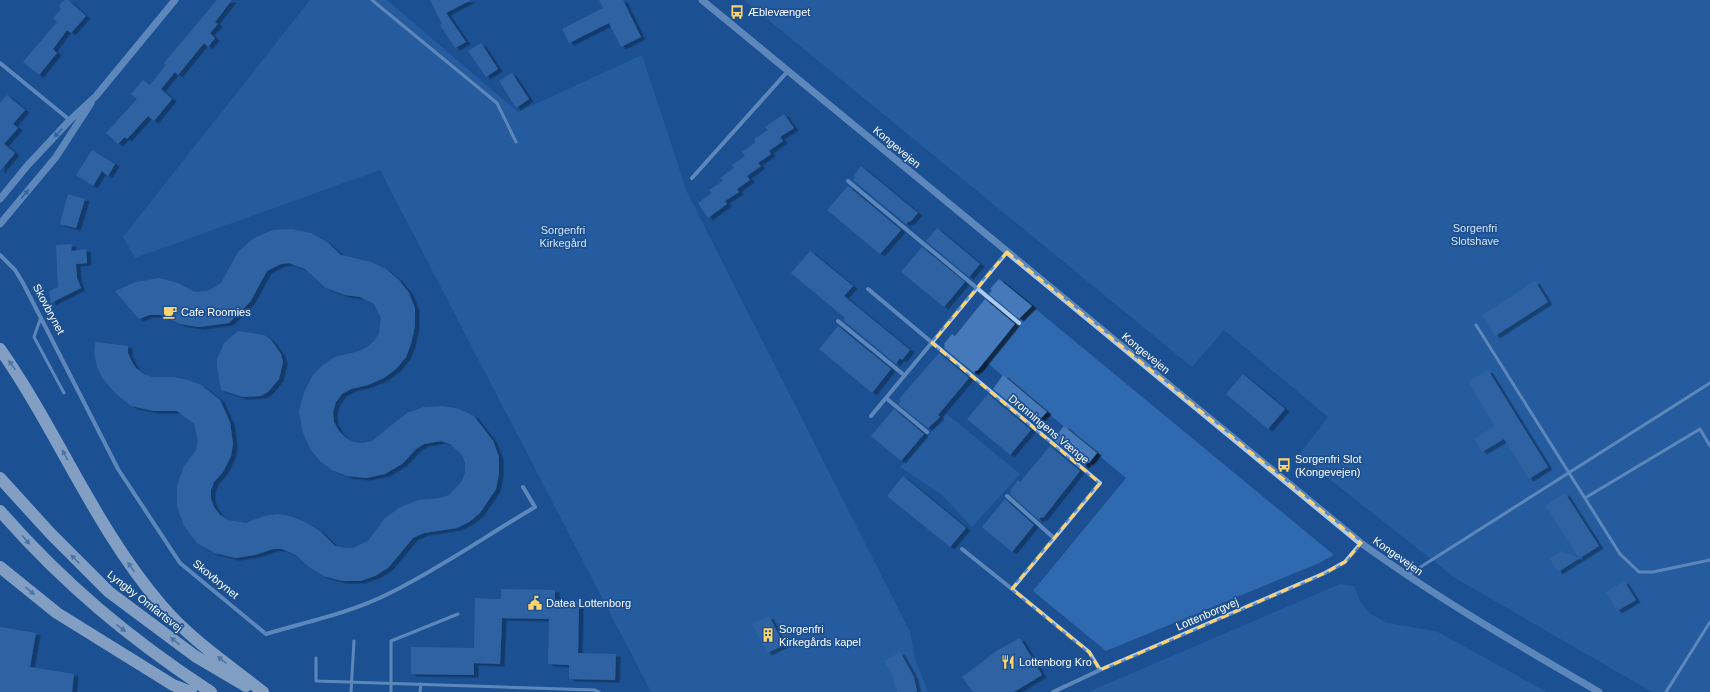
<svg xmlns="http://www.w3.org/2000/svg" width="1710" height="692" font-family="Arial,sans-serif">
  <defs>
    <filter id="shadow"><feDropShadow dx="4.5" dy="2.5" stdDeviation="0" flood-color="#0009"/></filter>
  </defs>
  <rect width="100%" height="100%" fill="#1c5092"/>
  <path fill="#2f6ab0" d="M310,0H387L518,112L642,55L687,192L910,632L915,659L928,692H651L380,170L135,258L123,237Z
    M744,0H1710V692H1652L1455,578L1299,455L1328,417L1224,330L1192,367Z
    M1032,306L1334,555L1319,563L1106,651L1033,591L1126,478L985,361Z
    M947,414L1020,474L972,527L942,495L900,467Z
    M1340,584L1354,586L1360,601L1369,613L1387,623L1436,631L1547,692H1088Z"/>
  <path fill="#4479b9" filter="url(#shadow)" d="M64,0H68L86,16L71,33L67,30L53,49L57,53L39,75L23,62L57,22L53,18L61,9L59,6Z
    M217,0H232L215,22L218,24L210,33L215,38L208,47L204,43L178,75L175,72L161,89L172,99L154,121L148,116L127,139L125,137L118,144L106,133L137,99L131,94L143,80L150,85L166,65L164,63Z
    M430,0H471L446,13L466,42L455,48L440,25L442,24Z
    M599,0H623L641,37L621,47L609,23L569,43L562,29L603,8Z
    M481,43L498,69L486,77L468,51Z
    M512,73L529,99L516,108L499,81Z
    M7,95L25,110L13,124L18,128L4,144L15,153L0,171V103Z
    M784,114L794,128L780,137L783,141L769,151L771,154L758,163L761,166L747,176L750,180L737,189L739,192L725,201L727,204L708,218L698,203L712,193L709,190L723,181L720,178L734,168L732,165L745,156L742,152L756,142L754,139L768,130L765,127Z
    M92,150L115,164L108,176L102,171L93,186L76,175Z
    M861,166L918,213L910,222L909,221L906,224L853,180L855,177L854,175Z
    M848,186L901,230L880,254L827,210Z
    M68,194L85,199L76,228L60,224Z
    M937,228L980,264L969,277L926,241Z
    M292,229L311,233L327,242L341,255L371,262L386,269L399,280L409,293L415,308V326L411,344L406,357L396,369L384,378L368,385L351,389L342,394L336,402L333,412L334,422L339,431L346,438L354,442L363,443L372,441L407,413L424,407L443,406L459,409L474,416L493,441L499,457V474L496,489L480,513L469,522L457,528L424,533L413,538L388,568L375,576L360,581H342L324,576L309,567L296,555L282,549H273L255,555L235,558L215,553L197,543L184,526L177,506V486L184,466L196,450L198,441L194,424L177,411H154L131,406L114,392L103,379L97,367L94,352L95,342L128,346V353L132,362L136,368L144,374L152,377H174L188,380L201,385L220,400L230,422L233,444L231,456L223,472L214,482L211,490V499L214,507L220,515L228,520L246,523L264,516L277,514L290,516L305,522L320,531L335,546L346,548H353L368,541L384,519L400,507L419,500L440,498L449,495L462,481L465,472V463L462,455L450,444L441,441L424,444L416,449L402,464L385,474L366,478L347,476L332,470L320,461L310,449L302,430L299,411L304,392L313,375L323,365L335,357L359,351L367,347L374,341L379,333L381,318L374,304L360,297L345,295L326,288L305,269L289,263L281,264L267,271L250,302L229,323L199,327L180,324L161,315H149L139,319L115,291L136,282L159,278L178,283L195,292L208,291L221,283L238,252L254,238L273,230Z
    M72,244L71,251L86,249L87,263L76,264L77,278L81,288L51,303L49,291L58,287L56,245Z
    M922,247L965,282L944,307L901,272Z
    M810,251L853,286L844,296L910,350L902,360L900,358L896,364L843,320L845,318L791,273Z
    M999,279L1032,306L1019,319L989,294L992,290L990,289Z
    M1535,281L1548,302L1495,336L1482,315Z
    M985,299L1015,324L977,371L976,370L974,373L944,348L945,345L944,344L952,334L955,336Z
    M838,326L891,369L872,393L819,349Z
    M238,331L264,335L271,340L281,354L283,362L279,379L268,392L261,396L243,397L221,390L217,367V359L224,343Z
    M939,353L969,378L938,415L940,417L928,428L898,404L901,401L899,399Z
    M1488,370L1548,467L1529,479L1504,439L1482,452L1474,439L1495,426L1468,382Z
    M1243,374L1285,409L1268,429L1226,394Z
    M1003,375L1047,412L1035,424L993,389Z
    M988,394L1031,430L1010,455L967,419Z
    M894,409L924,434L901,461L871,436Z
    M1064,426L1097,453L1089,463L1087,462L1085,466L1055,441L1057,437L1056,436Z
    M1050,446L1080,471L1043,518L1041,517L1039,520L1010,494L1011,492L1010,491L1018,480L1020,482Z
    M903,476L966,528L950,547L887,496Z
    M1565,493L1599,546L1558,572L1550,559L1561,551L1579,558L1545,506Z
    M1005,499L1034,525L1012,552L982,527Z
    M1624,581L1636,600L1617,611L1606,592Z
    M501,589L555,590V600L579,601L578,653L616,654L615,680L569,679V665L548,664L549,619L502,618L500,664L474,663V675L411,674V647L474,648L475,598L501,599Z
    M769,616L784,645L767,653L752,624Z
    M0,627L36,633L30,667L74,674L72,692H0Z
    M1020,638L1042,675L1014,692H973L962,677L998,650Z
    M900,652L914,677L917,692H897V689H895L893,677L884,661Z"/>
  <g fill="none" stroke-linecap="round" stroke-linejoin="round">
    <path stroke="#adcbee" stroke-width="3" d="M372,0L497,103L516,142
      M41,317L34,337L64,393
      M1476,325L1620,554L1639,572H1653L1710,560
      M1585,498L1700,429L1710,446
      M1408,575L1710,383
      M316,658V681L595,690L599,692
      M351,692L354,641
      M391,692V641L458,614
      M420,692L421,684
      M1666,692L1710,622"/>
    <path stroke="#adcbee" stroke-width="4" d="M0,63L71,121
      M692,178L788,71
      M848,181L1019,323
      M0,255L15,270L23,283L118,469L180,563L266,634C306,622 350,613 388,594C439,569 486,536 535,507L523,487
      M868,289L1100,483L1012,589L1089,652L1100,670
      M838,321L904,375
      M886,398L927,432
      M871,416L1007,252
      M1007,496L1054,538
      M962,549L1012,589
      M1053,692L1100,670L1325,573L1345,562L1361,543"/>
    <path stroke="#adcbee" stroke-width="7" d="M702,0L1361,543C1437,598 1518,645 1599,692
      M0,199L27,166L70,120L96,96L175,0
      M0,224L56,157L91,103"/>
    <path stroke="#fff" stroke-width="12" d="M0,349C58,432 95,528 162,606C190,639 229,665 263,692
      M0,478L51,534L109,592L195,656L246,686
      M0,511C64,584 130,639 211,692
      M0,567L57,613L173,685L191,692"/>
  </g>
  <defs><path id="oneway-solid" d="M-6-.8H1V-3.2L6.5 0L1 3.2V.8H-6Z"/></defs>
  <g fill="#4f7bb2">
    <use href="#oneway-solid" transform="translate(58 133) rotate(133)"/>
    <use href="#oneway-solid" transform="translate(25 194) rotate(-50)"/>
  </g>
  <g fill="#829fc3">
    <use href="#oneway-solid" transform="translate(12 365) rotate(-125)"/>
    <use href="#oneway-solid" transform="translate(65 455) rotate(-119)"/>
    <use href="#oneway-solid" transform="translate(26 540) rotate(49)"/>
    <use href="#oneway-solid" transform="translate(75 559) rotate(-135)"/>
    <use href="#oneway-solid" transform="translate(131 567) rotate(-126)"/>
    <use href="#oneway-solid" transform="translate(30 591) rotate(39)"/>
    <use href="#oneway-solid" transform="translate(121 628) rotate(38)"/>
    <use href="#oneway-solid" transform="translate(175 641) rotate(-143)"/>
    <use href="#oneway-solid" transform="translate(222 660) rotate(-142)"/>
  </g>
  <path d="M0 0H1710V692H0ZM1007,252L1361,543L1345,562L1325,573L1100,670L1089,652L1012,589L1100,483L932,343Z" fill="#1c5092" fill-opacity=".55" fill-rule="evenodd"/>
  <path fill="none" stroke="#fed36b" stroke-width="3" stroke-dasharray="8 5" stroke-linejoin="round" d="M1007,252L1361,543L1345,562L1325,573L1100,670L1089,652L1012,589L1100,483L932,343Z"/>
  <defs>
    <symbol id="bus-bare" viewBox="-9 -9 18 18"><path d="M-5-6H5V4H4V6H2V4H-2V6H-4V4H-5ZM-3.5-4V0h7V-4ZM-3.5 1.2v1.5H-2V1.2ZM2 1.2v1.5H3.5V1.2Z" fill="#fed36b" stroke="#1c5092" stroke-width="2.5" paint-order="stroke"/></symbol>
    <symbol id="cafe-bare" viewBox="-9 -9 18 18"><path d="M-5.5-4.5H6V0H3Q3 3.5 0 3.5H-2.5Q-5.5 3.5-5.5 0ZM3-3.2v2h1.7v-2ZM-6 4.5H4V6H-6Z" fill="#fed36b" stroke="#1c5092" stroke-width="2.5" paint-order="stroke"/></symbol>
    <symbol id="civic-bare" viewBox="-9 -9 18 18"><path d="M-.6-6.5H3V-4.5H.6V-3L4-1V1h2V6H-6V1h2V-1L-.6-3ZM-1.2 2.5V6h2.4V2.5Z" fill="#fed36b" stroke="#1c5092" stroke-width="2.5" paint-order="stroke"/></symbol>
    <symbol id="building-bare" viewBox="-9 -9 18 18"><path d="M-4-6H4V6H1V3H-1V6H-4ZM-2.5-4.3h1.7v1.8h-1.7ZM.8-4.3h1.7v1.8H.8ZM-2.5-1h1.7V.8h-1.7ZM.8-1h1.7V.8H.8Z" fill="#fed36b" stroke="#1c5092" stroke-width="2.5" paint-order="stroke"/></symbol>
    <symbol id="restaurant-bare" viewBox="-9 -9 18 18"><path d="M-5-6h1v4h1v-4h1v4h1v-4h1v5L-1.5 .5V6h-2V.5L-5-1ZM5-6V6H3V1.5H1.5Q1.5-4 5-6Z" fill="#fed36b" stroke="#1c5092" stroke-width="2.5" paint-order="stroke"/></symbol>
  </defs>
  <g fill-rule="evenodd">
    <use href="#bus-bare" x="727" y="2" width="20" height="20"/>
    <use href="#cafe-bare" x="160" y="302" width="20" height="20"/>
    <use href="#bus-bare" x="1274" y="455" width="20" height="20"/>
    <use href="#civic-bare" x="525" y="593" width="20" height="20"/>
    <use href="#building-bare" x="758" y="625" width="20" height="20"/>
    <use href="#restaurant-bare" x="998" y="652" width="20" height="20"/>
  </g>
  <g text-anchor="middle" stroke-width="3.5" stroke-linejoin="round" paint-order="stroke">
    <g font-size="11" fill="#fff" stroke="#1c5092" text-anchor="start">
      <text x="748" y="16">Æblevænget</text>
      <text x="181" y="316">Cafe Roomies</text>
      <text x="1295" y="463">Sorgenfri Slot<tspan x="1295" dy="13">(Kongevejen)</tspan></text>
      <text x="546" y="607">Datea Lottenborg</text>
      <text x="779" y="633">Sorgenfri<tspan x="779" dy="13">Kirkegårds kapel</tspan></text>
      <text x="1019" y="666">Lottenborg Kro</text>
    </g>
    <g font-size="11" fill="#fff" stroke="#1c5092">
      <text transform="translate(897 147) rotate(40)" y="4">Kongevejen</text>
      <text transform="translate(49 309) rotate(62)" y="4">Skovbrynet</text>
      <text transform="translate(1146 353) rotate(39)" y="4">Kongevejen</text>
      <text transform="translate(1049 429) rotate(40)" y="4">Dronningens Vænge</text>
      <text transform="translate(1398 556) rotate(35)" y="4">Kongevejen</text>
      <text transform="translate(216 579) rotate(39)" y="4">Skovbrynet</text>
      <text transform="translate(145 601) rotate(38)" y="4">Lyngby Omfartsvej</text>
      <text transform="translate(1207 614) rotate(-23)" y="4">Lottenborgvej</text>
    </g>
    <g font-size="11" fill="#d3e5fa" stroke="#1c5092">
      <text x="1475" y="232">Sorgenfri<tspan x="1475" dy="13">Slotshave</tspan></text>
      <text x="563" y="234">Sorgenfri<tspan x="563" dy="13">Kirkegård</tspan></text>
    </g>
  </g>
</svg>
